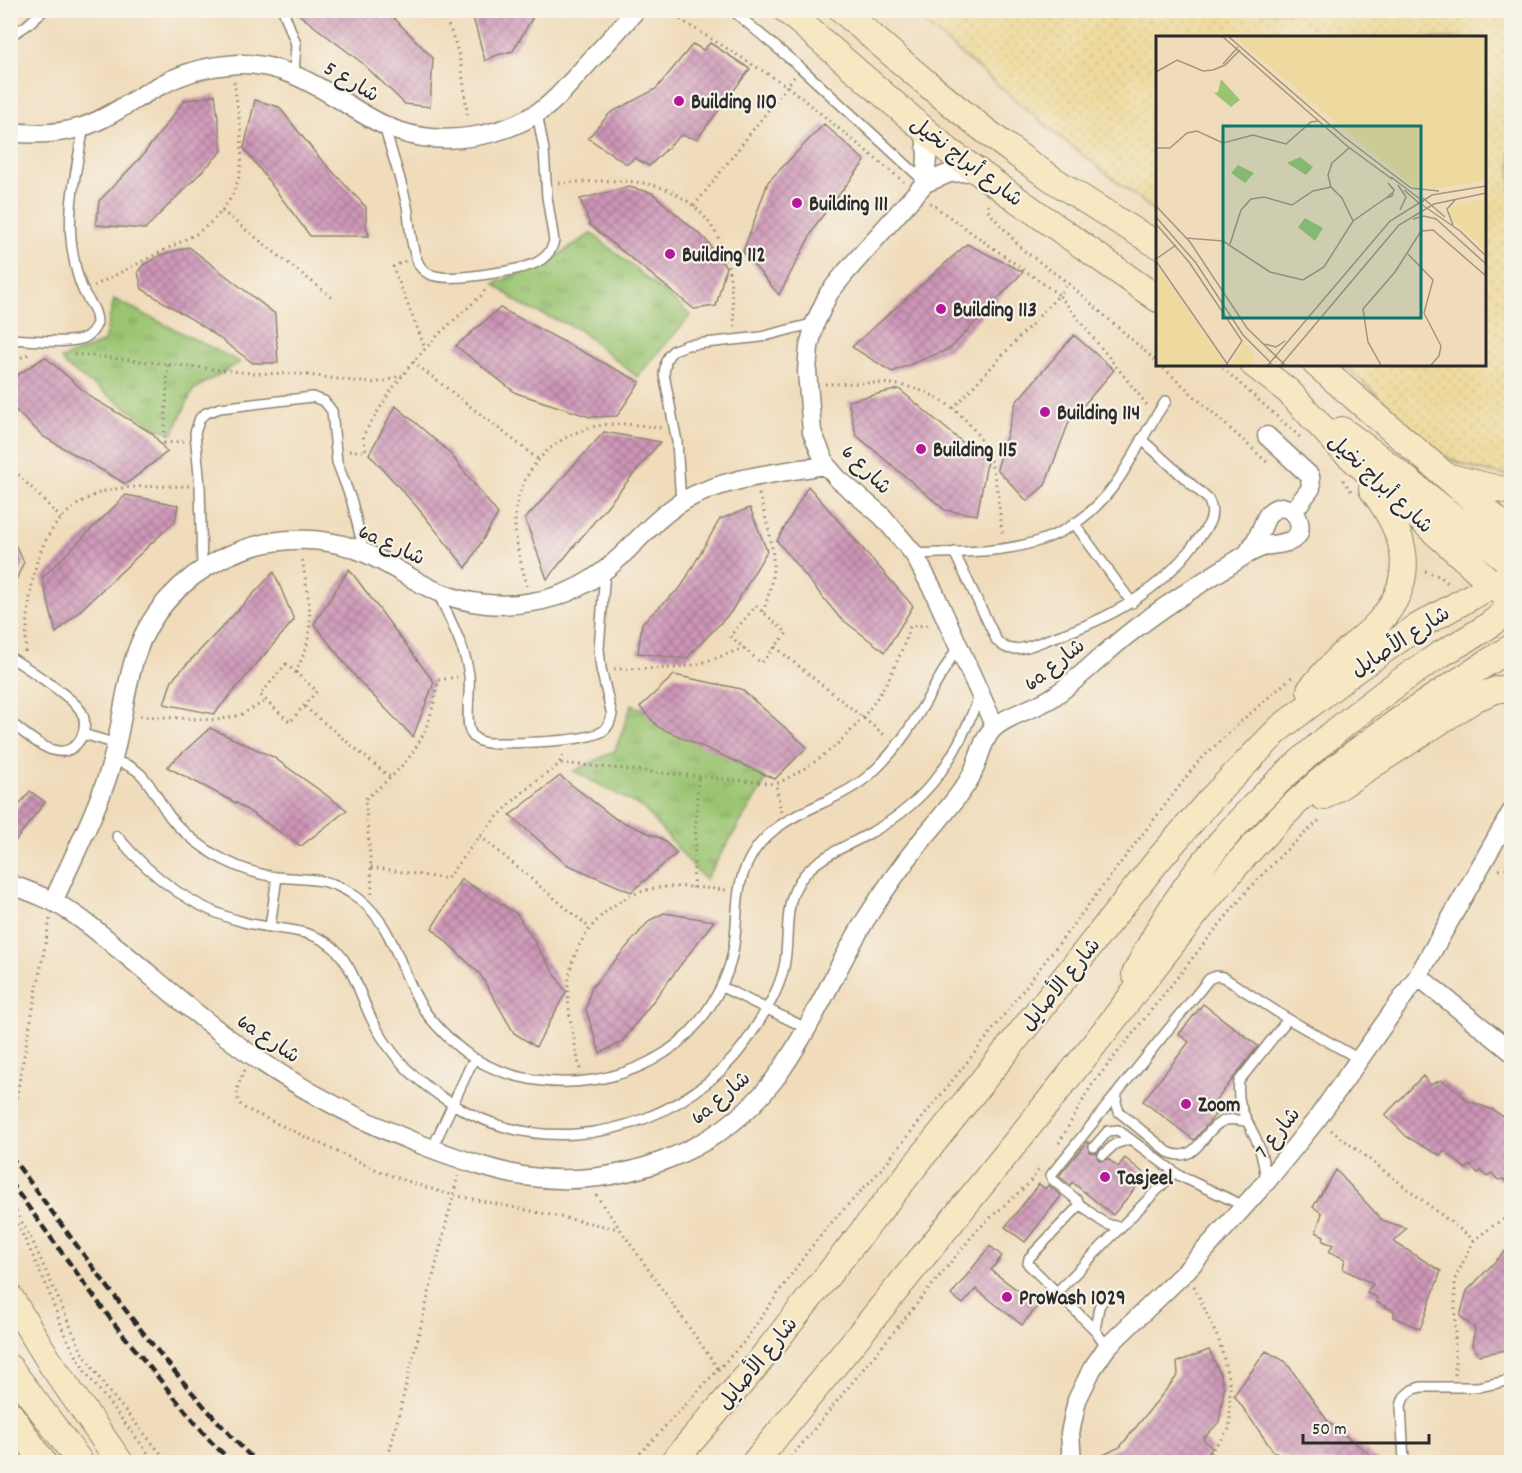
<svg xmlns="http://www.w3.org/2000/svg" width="1522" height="1473" font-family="Dekko,'Playpen Sans Arabic',sans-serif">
  <defs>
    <pattern id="grass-tufts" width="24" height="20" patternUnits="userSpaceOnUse" patternTransform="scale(1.5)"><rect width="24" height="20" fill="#9ac471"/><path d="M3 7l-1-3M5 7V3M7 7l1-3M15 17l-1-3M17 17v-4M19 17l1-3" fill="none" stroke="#7e9f5d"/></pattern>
    <pattern id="sand-dots" width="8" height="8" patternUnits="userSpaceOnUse" patternTransform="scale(1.5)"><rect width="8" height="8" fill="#eeda9e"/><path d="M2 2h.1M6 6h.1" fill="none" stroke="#cb8" stroke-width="1.8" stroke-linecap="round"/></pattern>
    <pattern id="building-cross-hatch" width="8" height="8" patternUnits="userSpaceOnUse" patternTransform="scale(1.5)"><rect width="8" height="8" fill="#cd95b7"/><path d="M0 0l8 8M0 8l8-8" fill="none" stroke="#a77a95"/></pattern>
  </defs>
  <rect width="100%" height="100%" fill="#f7f3e8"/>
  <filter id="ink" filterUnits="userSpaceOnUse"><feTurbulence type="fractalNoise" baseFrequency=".0167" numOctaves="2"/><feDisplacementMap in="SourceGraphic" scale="12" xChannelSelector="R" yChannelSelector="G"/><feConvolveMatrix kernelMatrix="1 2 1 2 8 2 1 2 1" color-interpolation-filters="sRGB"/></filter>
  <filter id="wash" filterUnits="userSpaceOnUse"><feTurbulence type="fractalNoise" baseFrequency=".008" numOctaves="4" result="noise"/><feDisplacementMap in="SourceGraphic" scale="24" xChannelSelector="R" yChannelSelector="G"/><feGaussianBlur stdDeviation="1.35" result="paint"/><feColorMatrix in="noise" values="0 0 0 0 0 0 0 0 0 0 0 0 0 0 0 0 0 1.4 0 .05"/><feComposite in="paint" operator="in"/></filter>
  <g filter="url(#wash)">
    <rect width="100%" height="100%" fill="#f0dcbb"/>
    <path fill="url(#grass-tufts)" stroke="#62784e" stroke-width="1.5" d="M592,233L691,315L637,377L578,329L523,306L494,284L557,256Z
      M114,299L240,362L193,390L173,433L156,428L67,367L61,359L104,342Z
      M632,704L767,779L705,880L643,808L574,771L615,751Z"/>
    <path fill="url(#sand-dots)" stroke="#8c8264" stroke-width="1.5" d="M910,11H1511V476C1486,472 1463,467 1441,454L1344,365L1484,364V38H1158L1157,213L1050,129Z"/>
    <g id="blocks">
      <path fill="url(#building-cross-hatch)" d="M293,10H386L433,58L430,107L405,104L361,62Z
        M471,10H537L513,51L497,55L485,61Z
        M710,43L750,69L697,139L681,135L649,166L635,158L627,164L588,138L610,113L656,89L693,44L703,50Z
        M215,94L222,151L145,229L96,225L99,201L142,156L185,100L202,98Z
        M255,100L279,107L317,155L366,207V224L369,236H310L244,148Z
        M824,124L865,161L817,223L779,295L743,252L768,182Z
        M629,187L652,193L706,240L726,267L716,306L694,309L590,225L580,199Z
        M967,244L1023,272L951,348L892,372L852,347Z
        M189,247L275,314L278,363H253L203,326L142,289L138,272L143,265L161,255Z
        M500,308L640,382L617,416L590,417L516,393L456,346Z
        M1074,335L1114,370L1069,422L1045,485L1027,501L997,469L1016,402Z
        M45,357L92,398L152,433L167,452L126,484L44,437L10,405V380Z
        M899,389L987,463L977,515L945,510L856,435L848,401Z
        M396,406L448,451L498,514L466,568L417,507L369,454Z
        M604,432L660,442L547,579L525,519Z
        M808,486L913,606L885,652L839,617L777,541Z
        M126,495L178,505L175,521L56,633L42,578Z
        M750,508L767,551L731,612L686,659L638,653L642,623L681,587L720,519Z
        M10,535L24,562L10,593Z
        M349,569L434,682L413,737L358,680L314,624Z
        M274,572L294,620L214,714L164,704L172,680Z
        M674,675L741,689L807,747L775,779L658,727L640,707Z
        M210,728L273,757L347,810L301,846L238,804L167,767Z
        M560,776L616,819L662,839L677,853L631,892L566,864L510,815Z
        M30,791L45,802L10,848V817Z
        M461,879L517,914L566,992L536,1047L514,1033L480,974L432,928Z
        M664,913L714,921L622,1042L600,1053L586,1010L591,988L650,920Z
        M1203,1004L1258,1046L1209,1110L1215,1115L1194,1140L1143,1101L1189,1042L1179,1034Z
        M1423,1076L1430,1085L1441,1080L1460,1093L1468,1101L1493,1110L1512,1123V1187L1503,1179L1498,1180L1492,1173L1487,1177L1481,1171L1478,1173L1470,1165L1466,1169L1445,1151L1440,1155L1430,1150L1407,1137L1385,1115Z
        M1087,1142L1089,1143V1152L1097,1153V1157L1100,1161L1108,1159L1118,1167L1125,1158L1146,1175L1113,1215L1072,1182L1070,1185L1059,1176Z
        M1336,1170L1382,1220L1406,1228L1394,1242L1441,1271L1420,1329L1394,1317V1311L1376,1302L1377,1297L1366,1293L1373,1284L1343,1269L1345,1259L1329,1252L1333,1245L1323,1241L1324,1236L1316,1232L1322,1213L1313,1207Z
        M1039,1184L1045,1189L1048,1185L1061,1196L1025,1242L1005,1227Z
        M1512,1244V1339L1506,1350L1479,1355L1472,1345L1475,1329L1460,1316L1467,1291Z
        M990,1246L1002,1256L991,1270L1038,1306L1022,1325L976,1289L963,1304L951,1295Z
        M1209,1350L1220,1373L1224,1389L1219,1422L1203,1439L1212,1448L1201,1462H1089L1120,1447L1178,1375L1177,1362Z
        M1266,1351L1286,1362L1329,1423L1380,1462H1296L1273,1451L1234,1395Z"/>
    </g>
  </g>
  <g filter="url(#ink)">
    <use href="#blocks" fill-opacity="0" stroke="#8e8473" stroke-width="1.5"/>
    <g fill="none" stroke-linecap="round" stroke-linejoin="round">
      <defs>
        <path id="lane" d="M283,10L296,44L294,74
          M732,10L801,68L925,182
          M10,36L26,26L44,10
          M384,125C391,152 401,179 407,206C410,223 410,244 417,260C419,266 423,271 429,274C447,282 488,274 507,271C527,267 549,263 554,241L547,197L544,150L537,113
          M10,339C29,340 64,344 81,339C90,337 94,330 97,323C97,308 88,302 83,290C78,279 75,266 73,254C65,212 77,168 84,126
          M681,503L677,442L664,374L666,361L669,355L674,350L687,345L761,337L815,323
          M1074,523L1132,603
          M954,552L997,641C1001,645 1006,649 1013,649C1025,650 1040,642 1052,638C1109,619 1158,593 1195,543C1206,529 1218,517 1208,499L1141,439
          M914,554C994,550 1063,557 1116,483C1135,456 1147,427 1166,401
          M202,569L200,486L195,433L200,418L206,413L220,408L312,397L324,401L332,411L337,462L352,502L364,552
          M438,593C450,620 465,647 469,675C471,692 465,717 470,731C473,739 480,742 488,743C512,743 584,743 603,731C609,727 610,721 612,715L601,669L599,649L605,571
          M10,657C26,667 73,698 81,711C86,720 85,730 81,738C62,770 29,736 10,722
          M83,734L117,744
          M112,762C148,763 154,800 175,823C186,835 200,845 213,854C232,865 254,874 276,877C310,880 328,876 358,898C398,928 400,980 430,1018C443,1033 458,1049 475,1059C545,1100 647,1086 699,1022C714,1002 727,980 732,956C741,916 730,888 755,850C782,811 832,806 867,777C909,742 929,692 958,647
          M117,836C152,878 194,910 247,923C276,930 310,927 334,948C353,966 360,995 371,1018C380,1036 392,1053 406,1068C432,1094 469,1117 505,1127C596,1153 707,1110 755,1028C767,1009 779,990 784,967C791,935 781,901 805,874C821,855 850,845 872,832C930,800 957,756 979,696
          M270,927L277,877
          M722,987L806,1028
          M1117,1096L1116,1102L1119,1112L1168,1152C1199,1166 1202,1127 1226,1120C1232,1119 1239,1120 1245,1121
          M1094,1147L1108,1131L1118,1130L1180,1176L1244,1206
          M432,1149L474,1058
          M1103,1155L1115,1144L1130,1139
          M1266,1180C1264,1166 1262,1152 1256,1139C1246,1117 1236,1106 1239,1081L1288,1019
          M1079,1204C1094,1213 1102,1228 1122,1226
          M1056,1293L1174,1173
          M1095,1330L1099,1307L1105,1296
          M1107,1347L1095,1330L1028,1264L1029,1258L1079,1206L1078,1201L1052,1179L1051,1175L1209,979L1216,976L1223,977L1288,1019L1359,1059
          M1404,1462L1401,1406L1404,1397L1412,1390L1421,1387H1478L1512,1380"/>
        <path id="street" d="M925,131L927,157L925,183
          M10,132C35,135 59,134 82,127C110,118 133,99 159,86C181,74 203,67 228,65C274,59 312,82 350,106C366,116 381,125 398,131C445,147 506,137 546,107C559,97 570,83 581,71C599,51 618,31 636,10
          M975,171L950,173L925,183L846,272L829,293L815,323L809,347L807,371L812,432L826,465L838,479L882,516L914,554L934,592L995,727
          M1267,436L1310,476L1311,488L1293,512
          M1282,507C1291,509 1297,514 1299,522C1304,545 1278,543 1265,546C1259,548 1253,551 1247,554C1252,547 1257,539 1260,532C1266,519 1267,509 1282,507Z
          M10,884C31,892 51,899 69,911C87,922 104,937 120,950C153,977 186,1006 220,1032C285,1082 361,1123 438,1151C466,1161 494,1171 523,1176C615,1190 717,1155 774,1080C811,1030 834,971 866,919C883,892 902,865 922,840C937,822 954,803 967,783C978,768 979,747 990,732C1004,715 1034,710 1053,697C1079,679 1102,655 1127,635C1165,605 1206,580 1247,554
          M53,902C71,861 94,818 108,775C121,737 123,695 135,657C163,568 267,519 353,548C384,559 409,579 438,592C467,604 501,608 532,602C566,597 595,581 620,557C640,538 659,516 683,501C726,477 779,473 826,465
          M1418,976L1512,1052
          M1072,1462L1070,1433L1077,1400L1092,1369L1107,1347L1186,1271L1266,1182L1317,1119L1418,976L1512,811"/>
        <path id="secondary" d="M786,10L950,152L1158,299
          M842,10C902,63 962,115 1026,161C1069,191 1113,218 1158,245
          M1253,364L1288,391L1341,448L1505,595
          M1316,364L1512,533
          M1342,430L1372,452L1512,564
          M1449,477L1512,492
          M1310,690C1320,678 1330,667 1341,656C1353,645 1368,635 1379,622C1420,576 1405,533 1372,489
          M1323,797L1476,698L1496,690L1512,687
          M1135,974C1147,950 1160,926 1175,903C1229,820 1307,751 1386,692C1403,679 1421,667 1438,656C1463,640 1495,627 1512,603
          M10,1297L51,1364L120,1462
          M10,1368L80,1462
          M10,1414L43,1462
          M673,1462L754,1368L1159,859L1210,800L1280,728L1354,671L1417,627L1512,574
          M755,1462C865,1328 976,1193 1085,1056C1157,966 1223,868 1310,790C1371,735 1442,692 1512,647"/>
      </defs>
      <use href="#lane" stroke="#8e8473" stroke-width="12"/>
      <use href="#street" stroke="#8e8473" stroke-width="21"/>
      <use href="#secondary" stroke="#8e8473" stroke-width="28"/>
      <path stroke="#8e8473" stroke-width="3" stroke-dasharray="1.5 4.5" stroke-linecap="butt" d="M439,10C462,42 463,82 468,119
        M665,10L787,86L904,182
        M559,183C612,181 662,172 702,214C713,226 722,242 726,258C732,280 732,305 735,327
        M930,203L1059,295L1068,283L1158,363
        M988,205V211L1023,250L1068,283
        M694,206L794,77
        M222,211L334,299
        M405,261L393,267L425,348
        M94,286L196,234C257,191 242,145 234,81
        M74,354L251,373L300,374L370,383L386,381L402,375
        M10,362L29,354
        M413,362L538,459
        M1159,364L1268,463
        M1218,364L1300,437
        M168,365L164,443L184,441
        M825,384C849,384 875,381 899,385C940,391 976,420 990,460C998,484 999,511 1003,536
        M953,408L1059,295L1147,405
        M349,451H366L363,435L392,389L413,362L441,332L484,293L485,288
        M10,466L61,518
        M1343,480L1351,491
        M759,494C772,543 781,562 763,612
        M1425,571L1441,577L1450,585
        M527,586C522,566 515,544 515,523C515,472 554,432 603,425C623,422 644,426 663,428
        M756,606L787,633L761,663L730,636Z
        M775,647L887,737
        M25,652C30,602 28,546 69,511C82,500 99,491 115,489C139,485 165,487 189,486
        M286,664L317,691L290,722L260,695Z
        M614,669L675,668L699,664L744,648
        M296,673C301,660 308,647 309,632C312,608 305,581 302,557
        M305,707L391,778
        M140,716L217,720L240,715L266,701
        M561,763L776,784
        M781,812L776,784C845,751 888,699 910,626L931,625
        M480,836L590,928
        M371,867L447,879C473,842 502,808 538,780C549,771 560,768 563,754
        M1499,870L1512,867
        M693,888L698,776
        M372,894L371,867L365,799C410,764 430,738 438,680L457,677
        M580,1069C575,1044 568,1017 568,991C568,941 608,895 657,888C680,885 704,888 727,890
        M245,1070C238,1084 233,1093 242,1107L344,1155L384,1173L425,1187L453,1195L619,1229
        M1331,1130L1474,1240
        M1059,1143L1091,1086L1207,940L1248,890L1282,854L1322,818
        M10,1151L18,1088L50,919
        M596,1195L719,1370
        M10,1201L33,1242L81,1350L106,1388L168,1462
        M10,1214L20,1229L45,1282L65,1335L86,1373L155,1462
        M1194,1286L1220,1343L1230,1386V1428L1202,1462
        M1455,1375V1279L1474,1240L1497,1223L1512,1215
        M1210,1452L1223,1462
        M387,1462L458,1176
        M632,1462L743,1343L808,1251L830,1224L878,1173L984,1041L1198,762L1237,725L1293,676
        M787,1462L979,1228L1027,1185L1039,1170"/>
      <use href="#lane" stroke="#fff" stroke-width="9"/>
      <use href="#street" stroke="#fff" stroke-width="18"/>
      <use href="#secondary" stroke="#f7e8c3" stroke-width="26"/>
      <path stroke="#2b2b2b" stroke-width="4.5" stroke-dasharray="9 4.5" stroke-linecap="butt" d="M10,1155C88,1260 164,1369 256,1462
        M10,1182L112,1321L210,1441L232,1462"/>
    </g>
  </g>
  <g fill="#b5179e" stroke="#f7f3e8" stroke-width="2">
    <circle cx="679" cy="101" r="6"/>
    <circle cx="797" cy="203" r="6"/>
    <circle cx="670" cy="254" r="6"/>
    <circle cx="941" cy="309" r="6"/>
    <circle cx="1045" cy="412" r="6"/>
    <circle cx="921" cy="449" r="6"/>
    <circle cx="1186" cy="1104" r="6"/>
    <circle cx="1105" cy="1177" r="6"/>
    <circle cx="1007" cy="1297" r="6"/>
  </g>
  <g text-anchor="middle" stroke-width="4.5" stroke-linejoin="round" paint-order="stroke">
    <g font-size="21" fill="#2b2b2b" stroke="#f7f3e8">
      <text transform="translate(352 81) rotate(31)" y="7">شارع 5</text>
      <text transform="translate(967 161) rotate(37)" y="7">شارع أبراج نخيل</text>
      <text transform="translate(867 469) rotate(45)" y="7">شارع 6</text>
      <text transform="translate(1381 483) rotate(43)" y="7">شارع أبراج نخيل</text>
      <text transform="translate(392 544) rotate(25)" y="7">6a شارع</text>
      <text transform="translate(1400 641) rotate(-33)" y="7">شارع الأصايل</text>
      <text transform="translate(1054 664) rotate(-38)" y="7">6a شارع</text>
      <text transform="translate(1060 984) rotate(-51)" y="7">شارع الأصايل</text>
      <text transform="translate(269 1038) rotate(34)" y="7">6a شارع</text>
      <text transform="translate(720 1097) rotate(-40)" y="7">6a شارع</text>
      <text transform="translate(1277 1132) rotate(-51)" y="7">شارع 7</text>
      <text transform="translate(757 1363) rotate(-51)" y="7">شارع الأصايل</text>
    </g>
    <g font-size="21" font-weight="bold" fill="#2b2b2b" stroke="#f7f3e8" text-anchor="start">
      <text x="691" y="108">Building 110</text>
      <text x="809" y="210">Building 111</text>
      <text x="682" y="261">Building 112</text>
      <text x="953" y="316">Building 113</text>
      <text x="1057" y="419">Building 114</text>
      <text x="933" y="456">Building 115</text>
      <text x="1198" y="1111">Zoom</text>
      <text x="1117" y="1184">Tasjeel</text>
      <text x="1019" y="1304">ProWash 1029</text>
    </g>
  </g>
  <g transform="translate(1156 36)">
    <rect width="330" height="330" fill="#f0dcbb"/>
    <path d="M65,43L84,64L75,71L58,57L62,56ZM144,121L157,131L150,139L131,127ZM82,129L98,137L89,147L75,137ZM149,182L167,192L159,205L142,191Z" fill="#9ac471"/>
    <path d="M79,1H330V144L279,153L255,149ZM330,162V215L295,182L294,171ZM0,228L68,327V329H0ZM88,306L97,318L98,329H75Z" fill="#eeda9e"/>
    <path fill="none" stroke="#a19581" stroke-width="1.5" d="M67,1L191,110L236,143M73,1L188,101L255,152M67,28L82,11M0,36L21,24L47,35L57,34L69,29L84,14M0,112H14L31,97L41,95L67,107L97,99L130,108L155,86L162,85M193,112L176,127L172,139L175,151L186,162L197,185M235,141L268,166M232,147L238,154L236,160L230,162L236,157M242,149L250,161L244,174M255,152L283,155M248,154L263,167M267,162L289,181M262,166L304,195M0,170L34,206L91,292L129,329M0,181L40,227L87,299L116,328M279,182L330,228M257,183L268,180L280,183M0,188L33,226L86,305L70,329M297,189L291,173L300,163M303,194L330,220M30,202L67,205L114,236L147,244L168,231L197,185L230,162M74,208L85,174L95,163L108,161L136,169L157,155L175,151M252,218L277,244L268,277L285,310L283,320L275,329M0,223L20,209M0,225L72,329M109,308L120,311L129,305M112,329L234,185L276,159L330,150M125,329L243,189L278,168L330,157M225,329L212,306L207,273L239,236L265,195L277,194L330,240"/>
    <path fill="#0f766e" fill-opacity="0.15" stroke="#0f766e" stroke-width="3" d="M67,90H265V282H67Z"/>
    <rect width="330" height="330" fill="none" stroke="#2b2b2b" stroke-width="3"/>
  </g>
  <rect width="1522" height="1473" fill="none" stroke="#f7f3e8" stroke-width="36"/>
  <path d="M1303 1434v9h126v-9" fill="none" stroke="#2b2b2b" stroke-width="3"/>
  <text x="1312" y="1434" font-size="18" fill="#2b2b2b" stroke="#f7f3e8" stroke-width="4.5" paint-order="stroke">50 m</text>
</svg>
